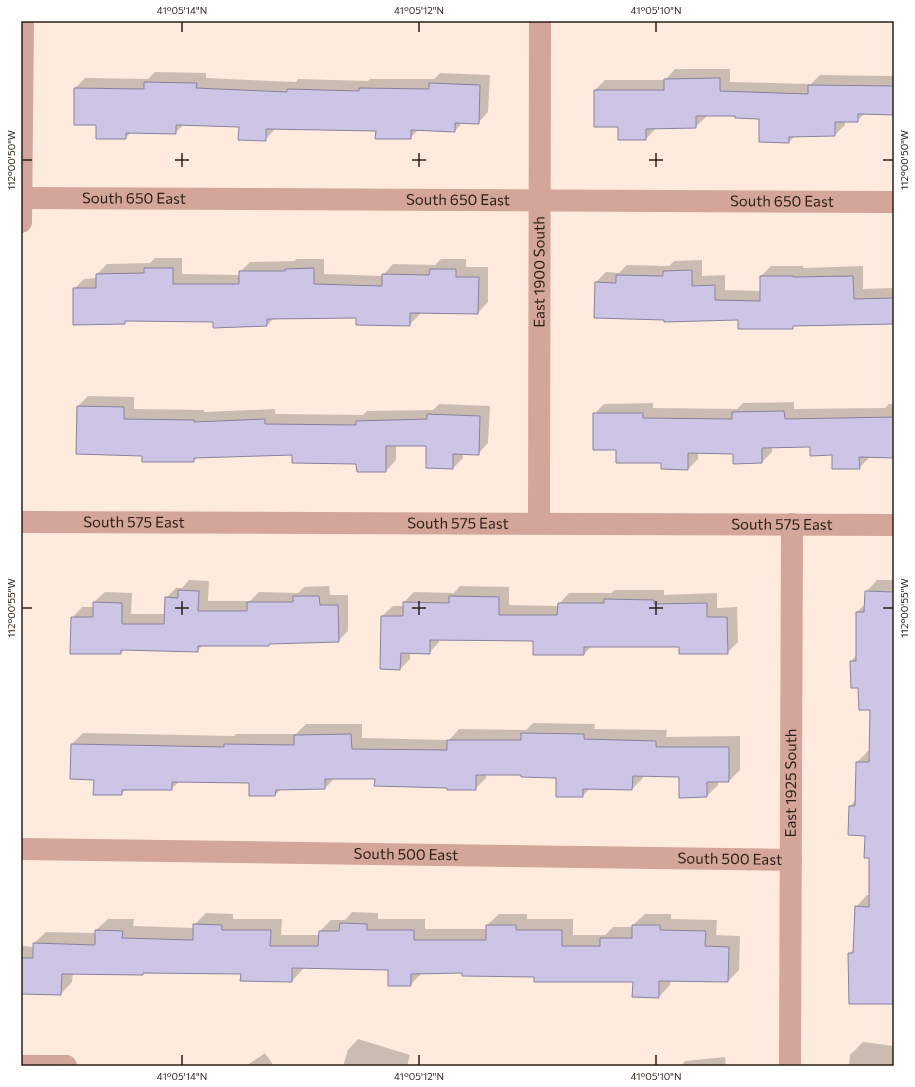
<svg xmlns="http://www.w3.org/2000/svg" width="915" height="1087" font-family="Commissioner,sans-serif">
  <rect width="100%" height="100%" fill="#feebde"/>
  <path fill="#0003" d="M675,69H730V82L811,84L820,75L894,76V114L865,113L857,121H845V125L835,135L795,136L789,142L760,118L737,115H706V117L695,127L656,128L646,139L619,126L595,90L605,80H665Z
    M155,72L206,73V78L296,82L298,79L368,81L370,79H434L440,73L490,75L488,112L478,123L463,122L455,131L419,129L410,138L377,130L276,128L265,140L240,126L184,124L175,133L132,132L125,138L97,124L75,88L85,78L148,79Z
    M155,258H182V274L240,275V272L250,262L294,261L297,259H324V274L383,276V275L393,264L435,265L441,259H466V267H488V302L478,313L420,312V314L409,325L357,317L274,318L267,325L214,321L128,320L124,323L74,289L84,279L97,278V274L107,264L150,263Z
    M702,260V276L725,275V290L761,291V276L771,266H803V268L863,266V289L894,288V324L795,325L792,328L739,319H665L596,282L606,272L619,273L627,265L669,266L674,261Z
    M88,396L134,397V409L204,410V412L275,409V414L363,415L367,411L433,410L439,404L490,406L488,443L478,454L463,453V458L453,468L427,445H396V460L386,471L357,463L293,454L198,457L193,461L143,455L78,406Z
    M794,402V409L885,408L889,404H894V457L869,456V458L859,468L833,454L811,446H772V452L762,462L734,453H698V459L688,469L662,468V462L617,449L594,414L604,404L653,403V408L737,409L743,403Z
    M189,580L209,581L208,601H250L259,592L298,593L304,587L329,586L330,595H348V631L338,641L270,643L268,645H203L197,651L124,649L121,653L72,618L82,607H94V602L105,592L132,593L131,614H165L166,598L176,588H182Z
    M877,580H894V1003L849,954L855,949L856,907L867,895H870V857L866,835L850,806L856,800L857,762L868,751H870L871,709L859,687L851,661L857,655V612L865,604L866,592Z
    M460,586L509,587V605L559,606V604L569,593H611L615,590H664V595L717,593V608L737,607L738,642L727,653L680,646H592L584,654L534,640L439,639V642L429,653L410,652V659L400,669L381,668L382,616L393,606H404V602L414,592L454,593Z
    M533,723L595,724L594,729L667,730L666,737L740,736V770L729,781H718V785L707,796L680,776L643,775V778L632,789L590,788L583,796L557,777L486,774V778L475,789L376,778H335L325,788L281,789L275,795L250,782L180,781L171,789H127L121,794L95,779L72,744L83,733L234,736L236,734H296L306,724H362V738L449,740L459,729L526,730Z
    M352,912L378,913V919H425V929H487V925L499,914H527V919H573V935H605L613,927H633V925L645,914H671V919L717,920L716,935L740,936L739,970L728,981L670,980V985L659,997L634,981L463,972L422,973L410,985L389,969L303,967V969L292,981L242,973H73L72,982L61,994L21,993V946L34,947V943L46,932L96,933V930L108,919H134L133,926L194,928V925L206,913L233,914V919H282L281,935H319L320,931L331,920H345Z
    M358,1039L410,1055L407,1066H343L348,1050Z
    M863,1042L894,1046V1066H849L850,1055Z
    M265,1053L274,1066H246Z
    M725,1057L726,1066H681L685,1061Z"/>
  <path fill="#ccc5e5" stroke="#88829f" d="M720,78V91L808,94V85L894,86V115L858,114V122H835V136L789,137V143L759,142V119L735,118V116H696V128L646,129V140H618V127H594V90H664V79Z
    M144,82L197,83L196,88L287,92V89L359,91V88L429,89V83L480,85L479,124L455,123V132L411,130V139H375L376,131L266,129V141L238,140L239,127L176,125V134L126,133V139H96V125H74V88L144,89Z
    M144,268H173V284H239V271H285V269L314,268V284L382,286V274L429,275L430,269H456V277H479L478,314L410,313V326L356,325V318L267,319V326L213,328V322L125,321V324L73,325V288H96V274L144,273Z
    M692,270V286L715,285V300L760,301V276H793V277L853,276L854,299L894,298V324L793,326V329H738V320L664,322V320L594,318L595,282L616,283V275L663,276V271Z
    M77,406L124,407V419L194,420V422L265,419V424L356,425V421L427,419V414L480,416L479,455L453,454V469L426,468V446H386V472H357L356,464L292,463V455L194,458V462H142V456L76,454Z
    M784,411L785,419L894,417V458L859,457L860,469H832V455L810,456V447L762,448V463L733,464V454L688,453V470L661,469V463H616V450H593V413H643V418L732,419V412Z
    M178,590L199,591L198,611H247V602H293V596H319L320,605H338L339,642L269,644V646H198V652L121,650V654H70L71,617H93V602L122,603V624H164L165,597L178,598Z
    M865,591L894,592V1004H849L848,953H853L855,906L869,907V858H864L865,836L848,835L849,806H855L856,762H869L870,710H859L858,688H851L850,661H856V612H864Z
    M449,596L499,597V615H557L558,603H604V599L654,600V604L707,603V617H727L728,654H679V647H584V655H533V641L430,640V654L401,653L400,670L380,669L381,616H403V602L449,603Z
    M521,733L584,734V739L656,741V747H729V782H707V797L679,798V777L633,776L632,790L583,789V797H556V778L521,777V775H476V790H447V788L374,786L375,779H325V789L276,790L275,796H249V783L172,782V790H122V795H93L94,780L70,779L71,744L224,747V744L294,745V735L351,734L352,749L447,750V740H521Z
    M340,923L367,924V930H414V940H486V925H516V930H562V946H600V938H632V925H660V930L706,931L705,946L729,947L728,982L659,981V998L632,997L633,982H534V977L462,976V973L411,974V986H388V970L292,968V982L240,981L241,974L143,973V975L62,974L61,995L21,994V958H33V943L95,945V930L123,931L122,938L193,940V924L222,925V930H271L270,946H318L319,931H339Z"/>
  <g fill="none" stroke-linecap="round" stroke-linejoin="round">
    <g stroke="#d4a599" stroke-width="22">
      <path id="s1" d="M21,198L894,202"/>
      <path d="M21,222L23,21"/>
      <path id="s2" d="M21,522L894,525"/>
      <path id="s3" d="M539,523L540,21"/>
      <path id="s4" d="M21,849L791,860"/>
      <path d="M21,1066H66"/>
      <path id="s5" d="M790,1066L792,524"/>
    </g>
  </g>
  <path fill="none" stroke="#2a1f17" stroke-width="1.5" d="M182,22V32M419,22V32M656,22V32M182,153V167M419,153V167M656,153V167M22,160H32M175,160H189M412,160H426M649,160H663M883,160H893M182,601V615M419,601V615M656,601V615M22,608H32M175,608H189M412,608H426M649,608H663M883,608H893M182,1055V1065M419,1055V1065M656,1055V1065"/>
  <g text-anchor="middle" stroke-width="3" stroke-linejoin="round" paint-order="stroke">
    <g font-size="15" fill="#2a1f17" stroke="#fff">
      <text dy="5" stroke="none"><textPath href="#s1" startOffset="113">South 650 East</textPath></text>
      <text dy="5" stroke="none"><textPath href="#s1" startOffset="437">South 650 East</textPath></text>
      <text dy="5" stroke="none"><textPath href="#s1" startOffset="761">South 650 East</textPath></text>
      <text dy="5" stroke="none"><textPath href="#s3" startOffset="251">East 1900 South</textPath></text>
      <text dy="5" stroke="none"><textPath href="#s2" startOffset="113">South 575 East</textPath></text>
      <text dy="5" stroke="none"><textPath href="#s2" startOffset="437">South 575 East</textPath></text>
      <text dy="5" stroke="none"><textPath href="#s2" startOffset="761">South 575 East</textPath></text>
      <text dy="5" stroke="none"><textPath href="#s5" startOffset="283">East 1925 South</textPath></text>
      <text dy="5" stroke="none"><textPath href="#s4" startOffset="385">South 500 East</textPath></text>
      <text dy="5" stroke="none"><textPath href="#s4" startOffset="709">South 500 East</textPath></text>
    </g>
  </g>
  <rect width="915" height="1087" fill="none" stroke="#ffffff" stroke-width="44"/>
  <rect x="22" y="22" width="871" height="1043" fill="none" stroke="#2a1f17" stroke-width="1.5"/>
  <g font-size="10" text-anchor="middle" fill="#2a1f17">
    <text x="182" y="14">41°05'14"N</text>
    <text x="419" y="14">41°05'12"N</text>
    <text x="656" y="14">41°05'10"N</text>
    <text transform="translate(904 160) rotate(-90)" y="4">112°00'50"W</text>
    <text transform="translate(11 160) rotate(-90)" y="4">112°00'50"W</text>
    <text transform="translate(904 608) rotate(-90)" y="4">112°00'55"W</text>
    <text transform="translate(11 608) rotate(-90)" y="4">112°00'55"W</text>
    <text x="182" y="1080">41°05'14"N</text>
    <text x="419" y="1080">41°05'12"N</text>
    <text x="656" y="1080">41°05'10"N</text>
  </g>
</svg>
